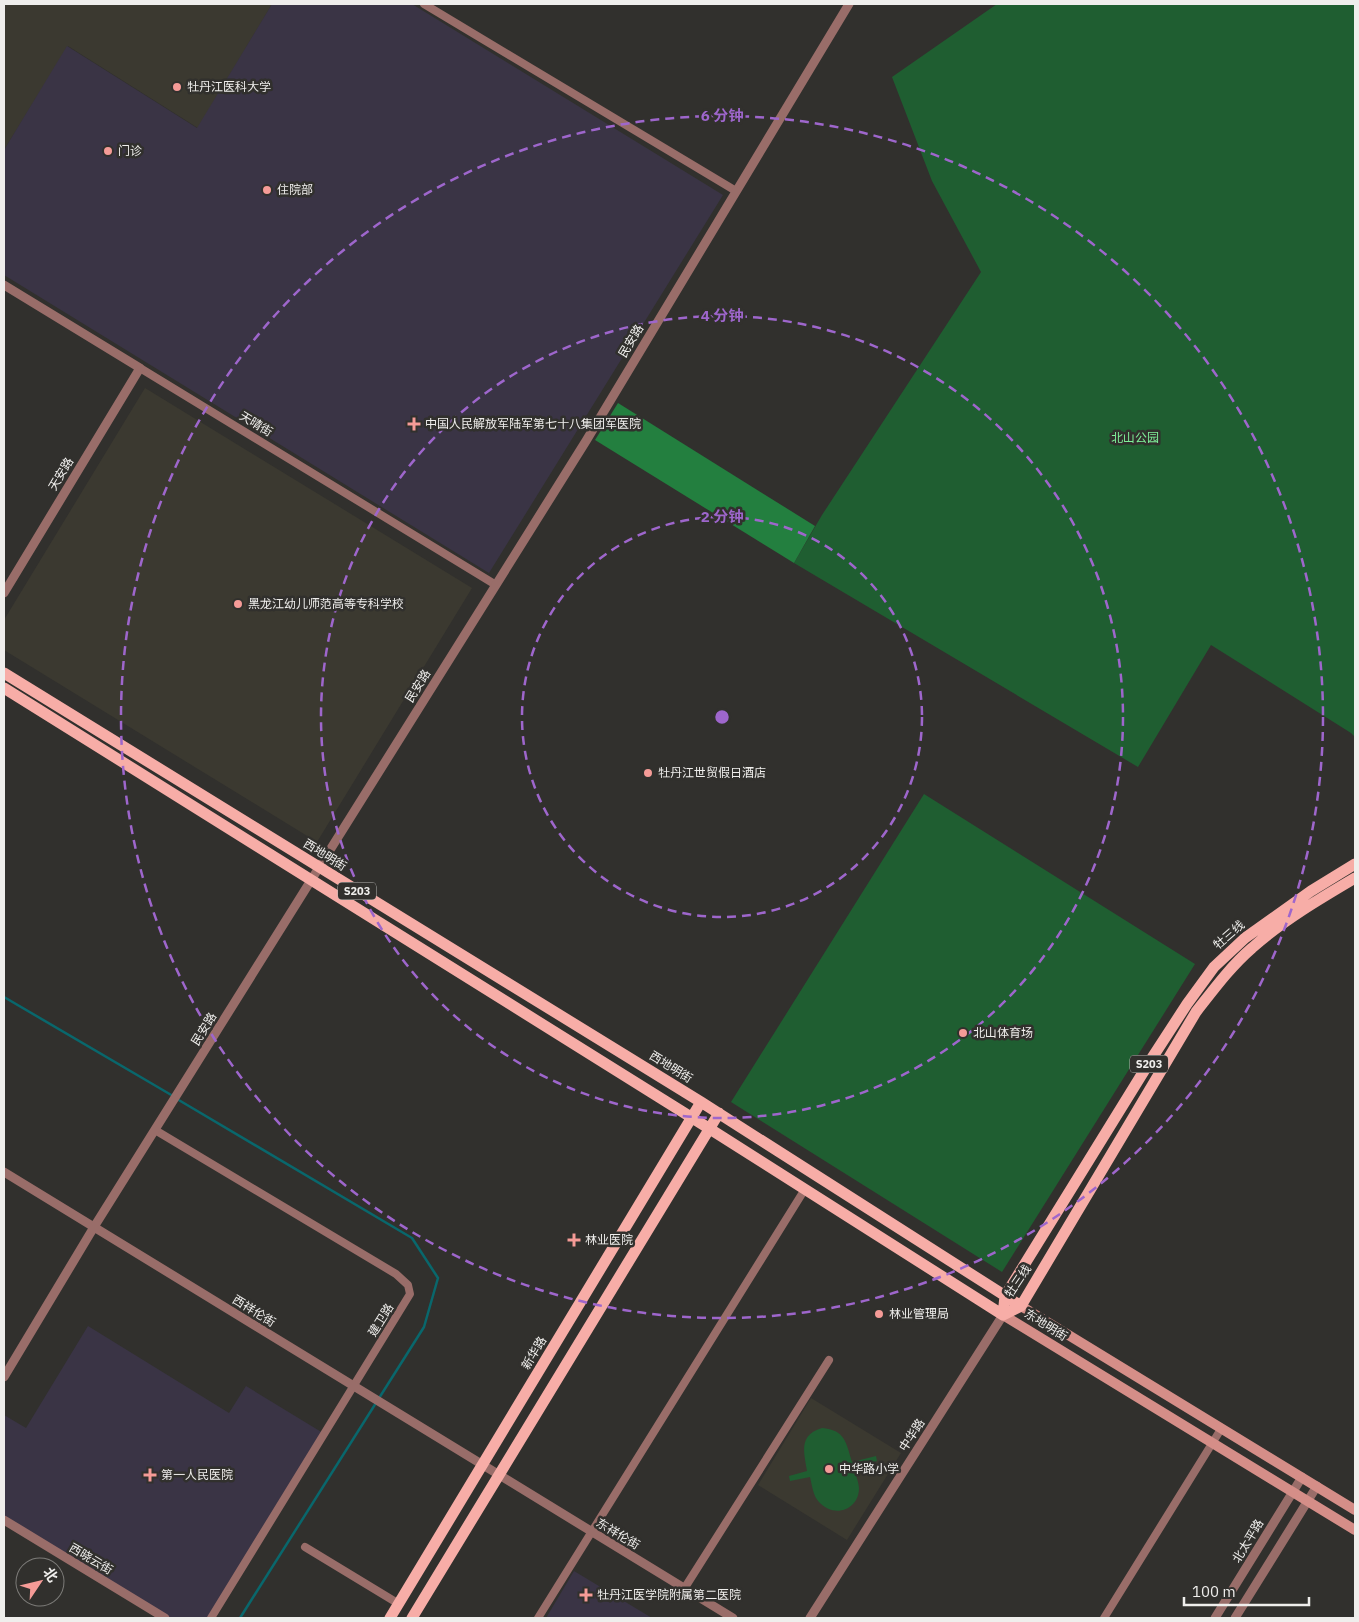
<svg xmlns="http://www.w3.org/2000/svg" width="1359" height="1622" font-family="'IBM Plex Sans','Noto Sans SC',sans-serif">
  <rect width="100%" height="100%" fill="#31302d"/>
  <path fill="#3b3930" d="M4,4H272L198,128L68,46L4,150Z
    M145,388L472,588L317,842L4,650V620Z
    M811,1398L901,1453L847,1540L758,1485Z"/>
  <path fill="#3a3445" d="M272,4H412L723,195L489,573L4,275V150L67,46L197,128Z
    M88,1326L229,1413L246,1386L323,1433L210,1618H168L4,1518V1415L26,1428Z
    M574,1571L652,1618H546Z"/>
  <path fill="#1f5e31" d="M997,4H1355V737L1351,733L1211,645L1138,767L794,563L822,515L981,272L932,181L892,77Z
    M924,794L1195,964L1002,1272L731,1102Z
    M822,1428C845,1430 846,1442 852,1462L876,1456L877,1461L854,1467C855,1474 859,1482 859,1489C858,1511 833,1518 819,1502C813,1496 812,1485 810,1477L790,1481L789,1476L807,1471C804,1453 798,1435 822,1428Z"/>
  <path fill="#237f3f" d="M618,403L815,526L794,563L595,440Z"/>
  <g fill="none" stroke-linecap="round" stroke-linejoin="round">
    <path stroke="#09676c" stroke-width="2.5" d="M4,997L173,1096
      M177,1099L412,1238L438,1278L424,1327L240,1618"/>
    <path stroke="#996d69" stroke-width="8" d="M424,4L736,191
      M140,368L496,585
      M155,1130L396,1274L408,1285L410,1294L211,1618
      M305,1547L399,1604
      M684,1589L829,1360
      M538,1618L805,1189
      M1104,1618L1221,1429"/>
    <path stroke="#996d69" stroke-width="9" d="M4,285L140,368L4,593
      M4,1172L733,1618
      M4,1377L94,1227L586,441L849,4
      M4,1520L165,1618
      M810,1618L1003,1315
      M1215,1618L1302,1477
      M1235,1618L1317,1486"/>
    <path stroke="#d58e88" stroke-width="10" d="M1021,1306L1355,1510
      M1003,1315L1355,1530"/>
    <path stroke="#f7ada7" stroke-width="11" d="M4,673L701,1102L1021,1306
      M4,688L710,1129L1003,1315
      M1003,1315L1005,1296L1152,1058L1187,1004L1214,967L1245,938L1311,891L1355,864
      M1003,1315L1021,1306L1196,1012C1214,989 1231,966 1252,948C1282,921 1321,898 1355,878
      M390,1618L701,1102
      M412,1618L719,1113"/>
  </g>
  <g fill="none" stroke="#9e66cc" stroke-width="2.5" stroke-dasharray="9 6">
    <circle cx="722" cy="717" r="200"/>
    <circle cx="722" cy="717" r="401"/>
    <circle cx="722" cy="717" r="601"/>
  </g>
  <g fill="#f59b97" stroke="#31302d" stroke-width="2">
    <circle cx="177" cy="87" r="5"/>
    <circle cx="108" cy="151" r="5"/>
    <circle cx="267" cy="190" r="5"/>
    <path d="M411.5 416.5h5v5h5v5h-5v5h-5v-5h-5v-5h5z"/>
    <circle cx="238" cy="604" r="5"/>
    <circle cx="648" cy="773" r="5"/>
    <circle cx="963" cy="1033" r="5"/>
    <path d="M571.5 1232.5h5v5h5v5h-5v5h-5v-5h-5v-5h5z"/>
    <circle cx="879" cy="1314" r="5"/>
    <circle cx="829" cy="1469" r="5"/>
    <path d="M147.5 1467.5h5v5h5v5h-5v5h-5v-5h-5v-5h5z"/>
    <path d="M583.5 1587.5h5v5h5v5h-5v5h-5v-5h-5v-5h5z"/>
  </g>
  <g text-anchor="middle" stroke-width="5" stroke-linejoin="round" paint-order="stroke">
    <g fill="#31302d" stroke="#b6b5b3" stroke-width="1">
      <rect x="338" y="882.5" width="38" height="17" rx="4"/>
      <rect x="1130" y="1055.5" width="38" height="17" rx="4"/>
    </g>
    <g font-size="11" font-weight="bold" fill="#efeeec">
      <text x="357" y="895">S203</text>
      <text x="1149" y="1068">S203</text>
    </g>
    <g font-size="12" fill="#efeeec" stroke="#31302d" text-anchor="start">
      <text x="187" y="91">牡丹江医科大学</text>
      <text x="118" y="155">门诊</text>
      <text x="277" y="194">住院部</text>
      <text x="425" y="428">中国人民解放军陆军第七十八集团军医院</text>
      <text x="248" y="608">黑龙江幼儿师范高等专科学校</text>
      <text x="658" y="777">牡丹江世贸假日酒店</text>
      <text x="973" y="1037">北山体育场</text>
      <text x="585" y="1244">林业医院</text>
      <text x="889" y="1318">林业管理局</text>
      <text x="839" y="1473">中华路小学</text>
      <text x="161" y="1479">第一人民医院</text>
      <text x="597" y="1599">牡丹江医学院附属第二医院</text>
    </g>
    <g font-size="12" fill="#efeeec" stroke="#31302d">
      <text transform="translate(631 341) rotate(-59)" y="4">民安路</text>
      <text transform="translate(256 424) rotate(31)" y="4">天晴街</text>
      <text transform="translate(61 474) rotate(-59)" y="4">天安路</text>
      <text transform="translate(418 686) rotate(-58)" y="4">民安路</text>
      <text transform="translate(325 855) rotate(32)" y="4">西地明街</text>
      <text transform="translate(1229 935) rotate(-41)" y="4">牡三线</text>
      <text transform="translate(204 1029) rotate(-58)" y="4">民安路</text>
      <text transform="translate(671 1067) rotate(32)" y="4">西地明街</text>
      <text transform="translate(1018 1281) rotate(-56)" y="4">牡三线</text>
      <text transform="translate(254 1311) rotate(32)" y="4">西祥伦街</text>
      <text transform="translate(381 1320) rotate(-58)" y="4">建卫路</text>
      <text transform="translate(1046 1325) rotate(32)" y="4">东地明街</text>
      <text transform="translate(534 1353) rotate(-59)" y="4">新华路</text>
      <text transform="translate(912 1435) rotate(-57)" y="4">中华路</text>
      <text transform="translate(618 1534) rotate(31)" y="4">东祥伦街</text>
      <text transform="translate(1248 1541) rotate(-59)" y="4">北太平路</text>
      <text transform="translate(91 1559) rotate(31)" y="4">西晓云街</text>
    </g>
    <g font-size="12" fill="#7ff099" stroke="#31302d">
      <text x="1135" y="442">北山公园</text>
    </g>
  </g>
  <circle cx="722" cy="717" r="8" fill="#9e66cc" stroke="#31302d" stroke-width="2.5"/>
  <g font-size="15" text-anchor="middle" font-weight="bold" fill="#9e66cc" stroke="#31302d" stroke-width="5" stroke-linejoin="round" paint-order="stroke">
    <text x="722" y="121">6 分钟</text>
    <text x="722" y="321">4 分钟</text>
    <text x="722" y="522">2 分钟</text>
  </g>
  <rect width="1359" height="1622" fill="none" stroke="#efeeec" stroke-width="10"/>
  <g transform="translate(40 1582) rotate(55)"><circle r="24" fill="#31302d" stroke="#7d7c79"/>
  <path d="M0-4L9 19L0 12L-9 19Z" fill="#f59b97"/>
  <text y="-8" font-size="14" font-weight="bold" text-anchor="middle" fill="#efeeec">北</text>
  </g>
  <path d="M1184 1597v8h125v-8" fill="none" stroke="#efeeec" stroke-width="2.5"/>
  <text x="1192" y="1597" font-size="15" fill="#efeeec" stroke="#31302d" stroke-width="4" paint-order="stroke">100 m</text>
</svg>
